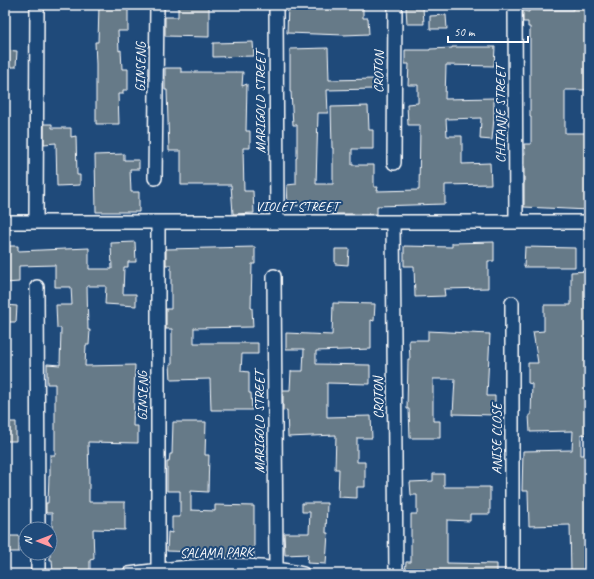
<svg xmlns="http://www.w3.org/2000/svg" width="594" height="579" font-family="Caveat,sans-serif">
  <rect width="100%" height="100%" fill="#1f4a7a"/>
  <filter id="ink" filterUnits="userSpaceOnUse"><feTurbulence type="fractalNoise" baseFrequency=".025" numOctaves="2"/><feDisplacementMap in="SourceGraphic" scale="8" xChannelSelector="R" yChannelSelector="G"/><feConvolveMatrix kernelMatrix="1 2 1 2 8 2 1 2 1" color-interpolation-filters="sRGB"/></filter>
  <g filter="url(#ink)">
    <path fill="#667a88" stroke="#fff" d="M99,5H128V31H118L119,51L121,50L122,69H128V90H123V94H118L119,124H96V64L95,42H98Z
      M178,5H209V37L165,36V17H178Z
      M288,5H363V18H368L369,34L344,35L287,33Z
      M573,5H589V90H565V133H589V210L524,207V154H525L524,144H531V117H530V27H528V22H523V11L529,12V10H573Z
      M406,7H423L424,24H407Z
      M446,15L447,29H430V16Z
      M253,42L254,56L213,57V43Z
      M452,47H495L494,66L446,65L445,99L494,98V118L492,140L480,139L481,118L446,119L447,136H462V164L490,163L491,184L445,185V204L377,206V214H332V205L288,206L287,185L296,184V158H297V125H293L291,92H290V49L328,48L329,80L374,79L375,89L327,90L328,113H318L316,184H333V148H332L331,107L368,106L369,130H373V149H352V165H374V187H378L377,191L419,190L420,125H408L407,104L418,103V85H408L409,64H405V50H430V49L452,48Z
      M5,50L17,51L16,67H5Z
      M165,68H181V72H243L242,86L247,84L246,131H250V148H243L244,191H253L254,213L233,214L231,185H181V151H169L167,90H165Z
      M44,124H52V128H71V137L76,136L77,175H80V185L57,186L56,143L44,144Z
      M124,154V160H139V169H130L131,192H139V212H96L95,155Z
      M135,242L136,262H128V267H124L123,294H136V306L105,304L106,286H87L88,330H90L89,345H86L85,366L135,365L133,426H138V443L88,442L89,477V502H125V530L93,529L94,559L90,560V570L53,573L52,560H50V536H52V513H46V503H48L49,476H50V455H55V384H47V364L60,365L61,328H57L56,305H72L71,287H55V265L19,266V282L5,283V246H18V251L89,248V269H112L111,243Z
      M494,242V261H488V288L444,289L445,296L415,297L414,266H404V246L452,247V243Z
      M255,247V264H252L251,308H252L253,327L194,328V343H258V354H242L241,371L249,372V393H251L252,410H211L210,379L171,380L170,364H172V329H166V309H171V265H166V249Z
      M525,247L575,248V267H524Z
      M335,249H349L348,265L335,264Z
      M589,271V435L581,434V455H589V574H571L570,525L529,526L528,491H522L523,451L572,450L573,431L530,432L529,415H531L532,384L528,383V363H538L533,332L544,331V305H571V272Z
      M333,303L375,304L374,321L371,320V349L316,351V364L370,365V384L327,383V417L371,416L372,438H357V462H365V487H357V498L338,497L339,469H335L336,435L288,437L287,410L283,411V390H290L291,371H303L304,349H286V333L332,335Z
      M5,305L17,306L16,322H5Z
      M428,331L490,334L487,396H495V415L453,414L455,379H433V421H440V438H410L409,409H407L408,359H410L409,340H428Z
      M5,422H16V441H5Z
      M173,422H206L205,455H209L208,492L191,491V510L215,511V505L254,506V559L215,558L214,549H196V552L167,551L168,532L172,533V517H180V491H167V462H169L170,454H172Z
      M433,474H444V487H490V514H470V521L447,520V563L497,564V574H405L406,562H411V514H417V495H411L410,482L433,481Z
      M302,503H327L326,533H328L326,564L307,563L308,554L285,555L284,533H309L310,512H302Z
      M5,536H19V552H5Z"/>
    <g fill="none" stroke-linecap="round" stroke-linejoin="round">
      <defs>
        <path id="minor" d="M276,5L277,222
          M515,5L516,222
          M394,163L395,5
          M155,178L157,5
          M36,221L37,5
          M5,222H589
          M393,222L396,574
          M274,276L276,568
          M37,287L38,529
          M512,303V574
          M38,553V574
          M158,570V222
          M129,574C186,566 247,560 303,574"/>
      </defs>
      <use href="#minor" stroke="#fff" stroke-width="16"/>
      <use href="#minor" stroke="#1f4a7a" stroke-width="13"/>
    </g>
  </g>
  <g text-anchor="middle" stroke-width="4" stroke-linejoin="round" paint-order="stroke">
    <g font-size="14" fill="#fff" stroke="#1f4a7a">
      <text transform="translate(140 67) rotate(-89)" y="5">GINSENG</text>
      <text transform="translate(378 72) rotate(-90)" y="5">CROTON</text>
      <text transform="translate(260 102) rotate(-90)" y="5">MARIGOLD STREET</text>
      <text transform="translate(500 114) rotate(-90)" y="5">CHITANJE STREET</text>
      <text x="297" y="211">VIOLET STREET</text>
      <text transform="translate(142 396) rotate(-90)" y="5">GINSENG</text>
      <text transform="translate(378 398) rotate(-91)" y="5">CROTON</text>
      <text transform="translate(259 422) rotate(-90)" y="5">MARIGOLD STREET</text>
      <text transform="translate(496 439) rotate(-90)" y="5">ANISE CLOSE</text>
      <text transform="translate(216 552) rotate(-1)" y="5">SALAMA PARK</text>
    </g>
  </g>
  <rect width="594" height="579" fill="none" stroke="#1f4a7a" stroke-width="20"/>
  <rect x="10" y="10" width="574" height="559" fill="none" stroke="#fff" stroke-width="1.5" filter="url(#ink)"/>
  <g transform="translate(38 541) rotate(270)"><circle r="19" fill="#1f4a7a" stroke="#7992af"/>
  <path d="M0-3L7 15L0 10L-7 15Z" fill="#ff9aa2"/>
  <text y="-6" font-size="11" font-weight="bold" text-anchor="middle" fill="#ffffff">N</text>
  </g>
  <path d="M448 36v6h80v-6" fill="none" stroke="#ffffff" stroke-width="2"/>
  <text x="454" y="36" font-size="12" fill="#ffffff" stroke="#1f4a7a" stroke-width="3" paint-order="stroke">50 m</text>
</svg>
